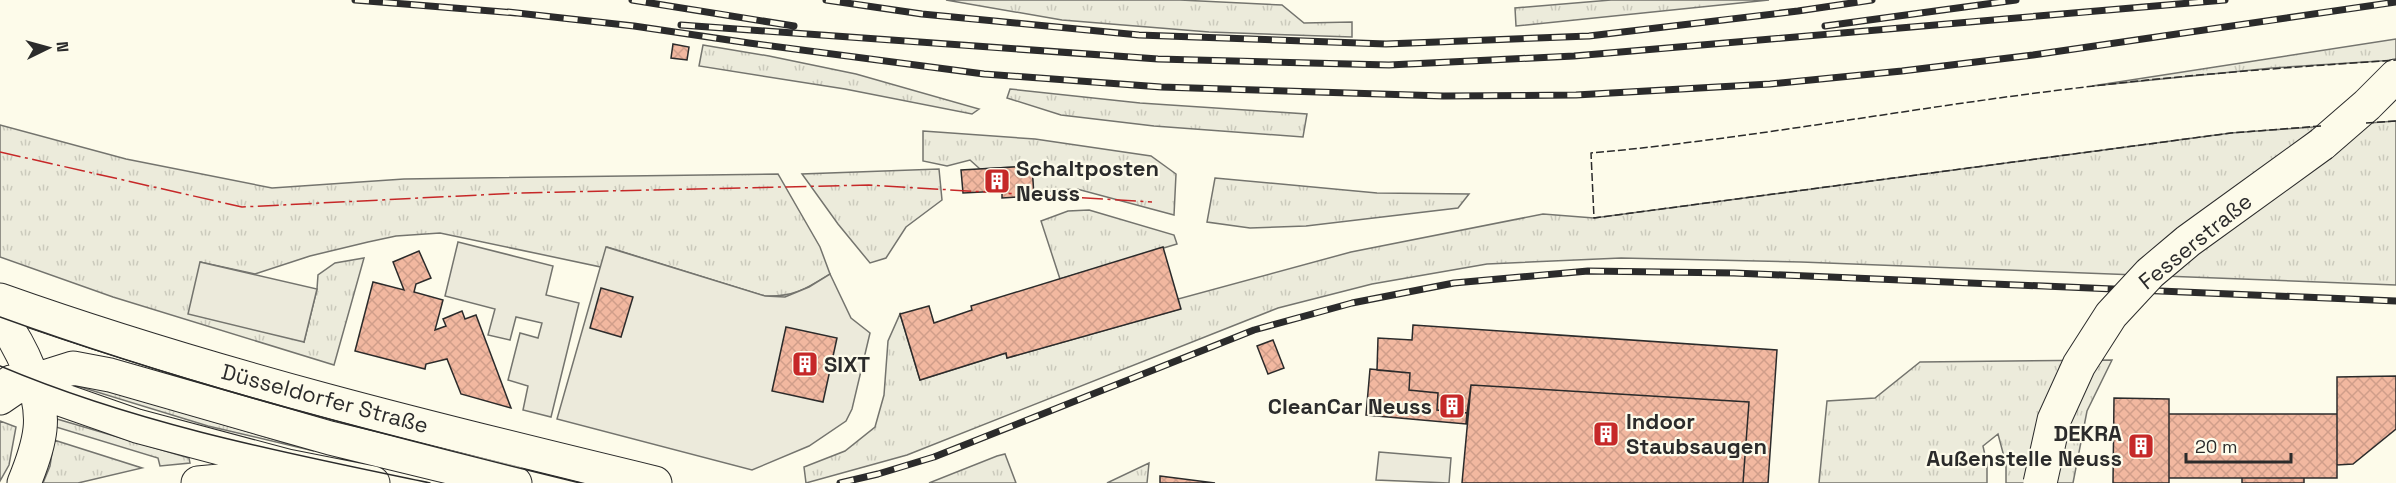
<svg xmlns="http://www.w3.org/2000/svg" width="2396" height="483" font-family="'Space Grotesk',sans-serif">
  <defs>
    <pattern id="grass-tufts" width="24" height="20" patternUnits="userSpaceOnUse" patternTransform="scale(1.5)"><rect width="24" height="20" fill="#ecebdb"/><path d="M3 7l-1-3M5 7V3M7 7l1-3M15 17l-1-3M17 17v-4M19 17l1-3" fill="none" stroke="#cbcabc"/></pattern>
    <pattern id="building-cross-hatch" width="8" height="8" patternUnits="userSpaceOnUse" patternTransform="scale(1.5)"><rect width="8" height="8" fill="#f2b8a0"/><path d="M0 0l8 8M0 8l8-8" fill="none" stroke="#d09e8a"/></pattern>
  </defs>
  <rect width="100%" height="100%" fill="#fdfbea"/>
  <path fill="url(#grass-tufts)" stroke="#74746e" stroke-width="1.5" d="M946,0H1180L1282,5L1304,23L1352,22V37L1209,32L1062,20Z
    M1611,0H1769L1516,26L1515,8Z
    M2396,39V60L2272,68L2092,86Z
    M703,45L769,56L856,74L979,109L972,114L845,89L699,66Z
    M1010,89L1140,103L1307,114L1303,137L1154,126L1061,115L1007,98Z
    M2396,121V285L1801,262L1621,258L1487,264L1372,284L1278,308L907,455L806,483L804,467L845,451L875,427L884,395L888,341L900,314L920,380L1006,353L1007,358L1180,309L1178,299L1351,252L1543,214L1594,218L2231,133Z
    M0,125L126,159L272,188L404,179L778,174L820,247L830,274C806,289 794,297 765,296L607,247L601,267L440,233L396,236L368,242L310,256L255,274L200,262L304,342L317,289L318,275L335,263L364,258L334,365L113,297L0,257Z
    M923,131L1035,139L1151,156L1176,174L1174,215L1077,189L1055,190L1034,196L1031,166L980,169L970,160L947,166L923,161Z
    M939,169L942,200L906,227L886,258L870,263L838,224L802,174Z
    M1215,178L1377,193L1469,194L1458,208L1306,226L1250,228L1207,222Z
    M1089,210L1174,235L1177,244L1060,279L1041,221L1068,211Z
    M2112,360L2087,411L2073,483H2006V464L1998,434L1983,446L1987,465V483H1819L1827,401L1875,398L1920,362Z
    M74,381L314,451L208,426L74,385Z
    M57,419L189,458L190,463L160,466L158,458L56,427Z
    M0,421L16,427L9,465L0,481Z
    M54,440L142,468L78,483H43L50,466Z
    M1005,454L1016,483H929L997,456Z
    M1149,463L1147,483H1107Z"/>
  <path fill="#eceadb" stroke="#74746e" stroke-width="1.5" d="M458,242L553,266L546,295L579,303L551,417L523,410L528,386L508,380L520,333L538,338L542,323L516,317L510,340L488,335L495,309L445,296Z
    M606,247L765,296L785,297L809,287L830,274L851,318L870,333L852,409L846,421L809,446L752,470L557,419Z
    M200,262L317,289L304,342L188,314Z
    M1379,452L1451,458L1449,483L1376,480Z"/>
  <path fill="url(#building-cross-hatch)" stroke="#2b2b2b" stroke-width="1.5" d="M673,44L689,47L687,60L671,58Z
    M1032,166L1034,196L1002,198V191L963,193L961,170Z
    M1163,247L1181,309L1007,358L1006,353L920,380L900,314L929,306L934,323L972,310L971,306Z
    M419,251L431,278L416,284L414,292L443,300L435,330L446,326L443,319L462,311L465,319L476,315L511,408L461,394L447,359L426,364L425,369L355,351L373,282L404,290L393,262Z
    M601,288L633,297L621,337L590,328Z
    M1413,325L1777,350L1768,483H1743L1749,402L1471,385L1467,413L1437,410L1438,393L1409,390L1410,373L1377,370L1378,338L1412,340Z
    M786,327L837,338L823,402L772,391Z
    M1273,340L1284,368L1268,374L1257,346Z
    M1370,369L1410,373L1409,390L1438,393L1437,410L1467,413L1466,424L1366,415Z
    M2396,376V429L2353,464L2337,465V377Z
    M1471,385L1749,402L1743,483H1462Z
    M2114,398L2169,399V483H2113Z
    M2169,414H2337V478H2169Z
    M1160,476L1215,483H1160Z
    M2242,478H2304V483H2242Z"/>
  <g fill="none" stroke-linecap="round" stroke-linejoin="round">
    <defs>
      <path id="major" d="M2322,144L2367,105L2396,76
        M0,300C214,376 435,430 655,483
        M0,317C21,346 44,392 40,429C38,448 31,466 24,483
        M11,382L137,426L287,466L373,483
        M0,398L19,385L73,368L110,375L330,438L515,483
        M198,483L241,479H294"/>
    </defs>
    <use href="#major" stroke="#2b2b2b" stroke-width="35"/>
    <use href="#major" stroke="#fdfbea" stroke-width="33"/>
    <path stroke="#2b2b2b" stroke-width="1.5" d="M0,317C190,386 384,435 580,483
      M0,366C137,424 285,453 430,483"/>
    <defs>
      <path id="rail" d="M355,0L516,13
        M632,0L794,26
        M826,0L922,14L1139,35L1386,44L1589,36L1798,11L1872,0
        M508,12L634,26L749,43L984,74L1161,87L1443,96L1576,95L1770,84L1902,71L2033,55L2396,2
        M681,25L1158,59L1389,65L1574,56L2225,0
        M1825,26L2016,0
        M840,483L878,474L934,457L1254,330L1352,303L1454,283L1588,271L1734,273L2396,301"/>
    </defs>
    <use href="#rail" stroke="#2b2b2b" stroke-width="7"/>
    <use href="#rail" stroke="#fdfbea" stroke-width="4.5" stroke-dasharray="14" stroke-linecap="butt"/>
    <defs>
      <path id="major-bridge" d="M2040,483L2054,420L2079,365L2111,315L2150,273L2188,241L2322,144"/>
    </defs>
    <use href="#major-bridge" stroke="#2b2b2b" stroke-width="35" stroke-linecap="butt"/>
    <use href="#major-bridge" stroke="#fdfbea" stroke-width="33"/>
    <path stroke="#2b2b2b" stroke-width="1.5" stroke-dasharray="8 3" stroke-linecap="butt" d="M2366,123L2396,121
      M2321,126L2231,133L1594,218L1591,153C1759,138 1925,105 2094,86C2194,74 2295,67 2396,60"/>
    <path stroke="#c62828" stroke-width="1.5" stroke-dasharray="21 4.5 3 4.5" stroke-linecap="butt" d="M0,152L242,207L519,193L869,185L1152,202"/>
  </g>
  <defs>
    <symbol id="building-square" viewBox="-11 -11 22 22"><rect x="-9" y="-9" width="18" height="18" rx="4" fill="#c62828" stroke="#fdfbea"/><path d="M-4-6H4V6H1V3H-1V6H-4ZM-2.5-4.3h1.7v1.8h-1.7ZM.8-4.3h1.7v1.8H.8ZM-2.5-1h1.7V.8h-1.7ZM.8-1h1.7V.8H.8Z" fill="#fff"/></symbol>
  </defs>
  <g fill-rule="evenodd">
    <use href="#building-square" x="982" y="166" width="30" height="30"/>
    <use href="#building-square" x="790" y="349" width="30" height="30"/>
    <use href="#building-square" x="1437" y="391" width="30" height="30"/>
    <use href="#building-square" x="1591" y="419" width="30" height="30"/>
    <use href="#building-square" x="2126" y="431" width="30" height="30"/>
  </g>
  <g text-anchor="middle" stroke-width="4.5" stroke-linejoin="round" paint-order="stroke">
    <g font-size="22" font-weight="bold" fill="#2b2b2b" stroke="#fdfbea" text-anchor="start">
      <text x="1016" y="176">Schaltposten<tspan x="1016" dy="25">Neuss</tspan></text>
      <text x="824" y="372">SIXT</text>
      <text x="1432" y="414" text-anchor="end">CleanCar Neuss</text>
      <text x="1626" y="429">Indoor<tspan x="1626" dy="25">Staubsaugen</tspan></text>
      <text x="2122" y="441" text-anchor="end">DEKRA<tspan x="2122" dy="25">Außenstelle Neuss</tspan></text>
    </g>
    <g font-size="22" fill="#2b2b2b" stroke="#fdfbea">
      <text transform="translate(2195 241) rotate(-39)" y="8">Fesserstraße</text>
      <text transform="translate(325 398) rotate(15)" y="8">Düsseldorfer Straße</text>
    </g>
  </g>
  <g transform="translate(48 48) rotate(85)" stroke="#fdfbea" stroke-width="4.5" paint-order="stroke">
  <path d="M0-4.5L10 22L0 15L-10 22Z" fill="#2b2b2b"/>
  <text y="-9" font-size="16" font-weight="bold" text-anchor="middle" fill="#2b2b2b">N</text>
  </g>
  <path d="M2186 453v9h105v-9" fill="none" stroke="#2b2b2b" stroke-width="3"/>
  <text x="2195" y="453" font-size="18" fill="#2b2b2b" stroke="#fdfbea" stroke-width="4.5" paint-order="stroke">20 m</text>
</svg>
